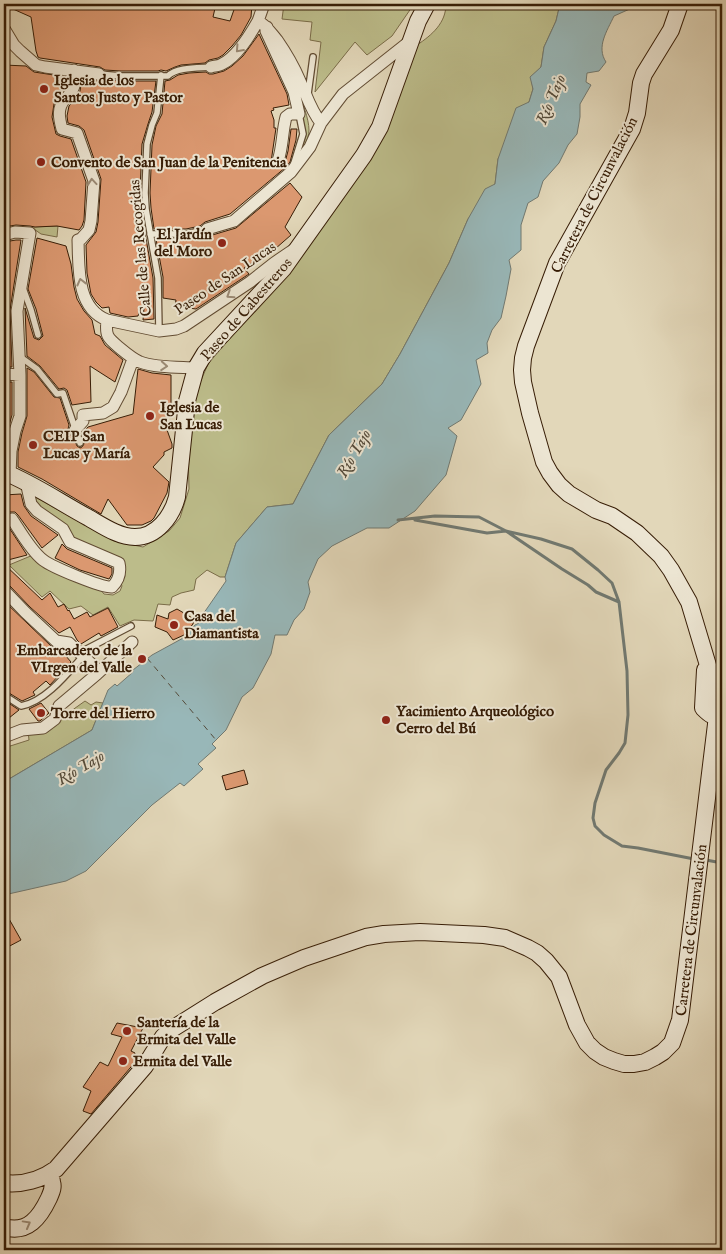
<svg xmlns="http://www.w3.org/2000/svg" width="726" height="1254" font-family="'IM FELL English',serif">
  <rect width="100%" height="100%" fill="#e2d7b9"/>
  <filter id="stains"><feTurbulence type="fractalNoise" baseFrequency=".004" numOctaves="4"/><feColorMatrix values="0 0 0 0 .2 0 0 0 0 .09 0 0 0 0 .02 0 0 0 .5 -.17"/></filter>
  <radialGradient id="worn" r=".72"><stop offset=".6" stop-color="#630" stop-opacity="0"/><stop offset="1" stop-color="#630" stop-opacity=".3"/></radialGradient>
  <path fill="#bcbc8a" stroke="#7a6c48" d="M284,4H414L392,36L367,55L355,42L315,92L321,42L310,40L312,22L282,19Z
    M446,4H560L556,21L544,47L541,67L531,77L533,89L529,102L498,159L495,184L468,219L449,263L400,354L382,384L329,435L293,504L267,507L236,543L225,577H220L207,570L196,579L194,590L181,593L172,597L170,605L158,604L153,621L134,620L120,626L108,607L93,615L81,606L69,609L50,591L42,597L9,565L33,555L100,589L104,594L113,595L120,591L122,586L121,583L125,572L77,543L35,503V497L114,541L143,547L169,531L180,518L189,489L188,443L194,397L208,364L301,255L417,45C432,35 446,23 446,4Z
    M299,91C302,102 309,119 309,130C309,139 303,149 299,157L304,141Z
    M58,226L57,237L41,234L31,227Z
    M85,701L91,705L96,702L103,703L92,730L4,782V748L29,740L28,731H43Z"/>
  <path fill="#98b7b8" stroke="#717971" d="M560,4H635L632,8L614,16C607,31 596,47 606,62L599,71L587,73L586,82L591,85L580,104V117L577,134L568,145L559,163L543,181L538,197L528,203L521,225V250L509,260L511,269L506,296L501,318L492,330L487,343L488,353L476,360L481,384L461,420L448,428L457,436L446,475L415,511L389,528H367L332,546L318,559L308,582L310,592L304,609L294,620L287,635H275L271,654L253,688L242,697L226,730L212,744L216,748L198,764L203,769L184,786L180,783L152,805L86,871L66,881L4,895V782L92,730L108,690L115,684L117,686L133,672V670L152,655L185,637L195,625L199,623V620L226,581L225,577L236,543L267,507L293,504L329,435L382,384L400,354L449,263L468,219L485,189L495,184L498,159L516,108L529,102L533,89L530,77L541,67L544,47L556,21Z"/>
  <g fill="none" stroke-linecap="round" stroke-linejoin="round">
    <path stroke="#717971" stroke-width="3" d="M398,520L435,516L479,517L506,531L541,539L572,549L598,570L612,583L619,602L627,671L628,715L625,743L619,753L606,770L595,803L593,818L595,826L604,835L622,846L638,848L694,859
      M415,520L487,533L506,531L562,569L588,585L596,592L619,602
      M706,860L722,863"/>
    <path stroke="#544b3b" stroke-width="1" stroke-dasharray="6 5" stroke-linecap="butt" d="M147,658L216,740"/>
  </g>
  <path fill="#db9870" stroke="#371d06" d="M4,4H216L213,17L230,21L236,4H252L251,17L241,35L232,46L223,55L218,58L209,60L205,63L181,65L175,67L166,71L161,70L158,71H121L105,70L100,67L40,58L38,57L36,51L31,17L4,5Z
    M259,34L287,94L289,105L273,108L274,110L271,111L274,120V128H276L271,162L272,166L275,168H279L284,166L288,151L291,129H297L296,140L290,162L286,167L230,214L205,222L200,226L186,229H154L151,208L150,193L152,145L156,126L162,114L165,81L170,80L178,75L189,73L206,72L209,74H213L224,71L232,66L243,56Z
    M4,65L26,66L34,72L67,77L66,86L56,98L54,104L52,117L56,134L60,136L71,139L86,182L84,220L82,226L79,230L57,226L35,227L30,226L16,225L4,227Z
    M82,79L98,81L104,79L121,81H156L152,112L148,124L142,144L140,193L141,210L153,278L154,319L143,320L144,308L141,307L138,316L128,317L110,313L109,307L102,308L96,302L91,294L87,273L86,245L96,232L98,222L101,179L84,130L79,126L68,123L67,116L69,106L77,97L80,91Z
    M290,183L302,197L285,227L291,235L275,249L244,268L249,274L196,309L175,306L176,300L163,298V277L156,239H187L203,235L209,236L236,228Z
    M37,238L66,246L71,264L74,287L77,299L84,311L92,320L95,334L100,336L105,345L123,360L115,382L90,366L91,402L72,405L67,390L64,388L59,389L40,366L27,356L25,308L34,338L39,340L43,336L36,309L28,289Z
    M16,240H21L10,310L12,367H4V242Z
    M27,368L34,372L54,397L60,398L69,425L68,429V433L73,437L77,446L80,448L82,447L84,444L82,434L88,427L133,414L138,369L152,373L171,375V412L167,411L166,427L172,444V448L164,452V455L153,467L169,482L167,493L154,518L151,521L142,525H127L108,499L101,514L42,479L18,467V452L22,433L27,416Z
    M4,382H12V415L8,429L5,444H4Z
    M21,494L24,506L31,516L58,535L42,548L18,515L15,512H8L5,516L6,523L27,555L4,561V495Z
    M62,544L67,549L112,568V574L109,579L80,570L55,558Z
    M4,564L42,600L50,593L58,607L64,604L68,611L69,610L74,619L87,612L90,617L108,608L118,627L101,636L99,633L81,644L77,640L70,627L59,633L30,607L9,585L4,583Z
    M4,601L51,646L60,649L71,662L50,685L46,681L33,692L35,695L22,701L9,693L4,694Z
    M177,609L194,619L193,624L184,635L173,640L167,632L155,627L157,615L168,619L169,613Z
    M4,700L19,710L4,722Z
    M41,703L49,713L40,721H38L29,709Z
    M244,770L248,784L226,790L222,776Z
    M4,910L21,940L4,949Z
    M117,1023L143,1028L131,1051L135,1053L134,1057L136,1061L91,1114L83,1111L91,1091L83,1087L100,1062L108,1066L122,1037L111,1034Z"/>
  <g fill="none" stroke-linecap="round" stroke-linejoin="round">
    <defs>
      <path id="lane" d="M99,74L121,76H168C176,67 199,68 211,67
        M308,94L313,57
        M294,163L303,134L299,114
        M150,234H187L207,229
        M23,288L31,310L38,335
        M159,331L158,278L146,209L145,193L147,144L152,125L157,113L161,75
        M19,356L37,369L57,394L63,393L80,443
        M79,653L131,626
        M7,697L21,706C45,702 67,674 83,656"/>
      <path id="street" d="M264,4L258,21C266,25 271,33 277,40C286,53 294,67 300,81C307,96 310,109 321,123
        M267,27L266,31L294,92L299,114H290L286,117C282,132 283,146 278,161
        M4,29L5,30L14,45L20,51L36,65L45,67L99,74
        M211,67C214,66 219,66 222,64C237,57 250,35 258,21
        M74,70C74,75 75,81 74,86C73,91 69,95 65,99C57,108 59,118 62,129L77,133L94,181L91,221L89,230L81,239L78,240C79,267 76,308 107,320L159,331L176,329L184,326L250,282L274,263L293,250
        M207,229L234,221L291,172L310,147L321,123L343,94L410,41
        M4,235L15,232L30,233L17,311L20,375V416L15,431L11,451L10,475
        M107,320C105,337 108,338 121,349C127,354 133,359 140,362C156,368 179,367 196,368
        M4,374L20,375
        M75,430L83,421V415L103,413L113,407L121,392L133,359
        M12,519C20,531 31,551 43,560C52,567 102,588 112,587C119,580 121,572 119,563L70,542L63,529L37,511L31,504L26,482
        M4,590L25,612L56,641L69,643L99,671
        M4,737L22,730L43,728L55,719L59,706L97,674L132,642"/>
      <path id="secondary" d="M4,472C34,484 61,503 89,518C103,526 119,537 135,537C157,537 172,516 177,497L187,401L196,368L205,353L283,269L364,155L380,127L418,21L427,4
        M705,670L703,708C710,715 712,717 722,715
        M4,1183C22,1185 41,1180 56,1169L145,1066L163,1037L169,1031L215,1002L262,976L304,958L366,937L384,934L420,932L484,935L505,938L528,948L537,953L546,961L559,977L577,1025L587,1043L595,1051L604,1057L614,1061L624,1064H634L645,1062L655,1057L663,1052L672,1043L680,1020L717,716L716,692L689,602L671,570L661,556L637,533L612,516L596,510L569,494L559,485L550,473L544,462L530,413L523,382L522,370L523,358L526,346L557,263L632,129L637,113L641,83L644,74L671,30L680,4
        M4,1227C28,1234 40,1217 49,1198C51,1193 54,1188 52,1182C52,1180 50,1177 48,1175"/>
    </defs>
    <use href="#lane" stroke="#624c33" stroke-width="8"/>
    <use href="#street" stroke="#624c33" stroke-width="13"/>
    <use href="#secondary" stroke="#371d06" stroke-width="18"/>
    <use href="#lane" stroke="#ece5d2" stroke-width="5.5"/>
    <use href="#street" stroke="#ece5d2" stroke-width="11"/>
    <use href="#secondary" stroke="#ece5d2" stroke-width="16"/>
  </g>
  <defs><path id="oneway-chevron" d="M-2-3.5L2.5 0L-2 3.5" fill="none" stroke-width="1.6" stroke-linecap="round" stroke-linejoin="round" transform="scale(1.25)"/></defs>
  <g stroke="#9b8b76">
    <use href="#oneway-chevron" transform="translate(239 49) rotate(132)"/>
    <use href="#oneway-chevron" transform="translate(92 182) rotate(-95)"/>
    <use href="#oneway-chevron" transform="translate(81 282) rotate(-104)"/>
    <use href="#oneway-chevron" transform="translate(230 295) rotate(147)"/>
    <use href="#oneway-chevron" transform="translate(164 366) rotate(4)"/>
    <use href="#oneway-chevron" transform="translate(27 1224) rotate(-29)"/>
  </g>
  <g fill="#8f2418" stroke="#ece5d2" stroke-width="2">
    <circle cx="44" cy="89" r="5"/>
    <circle cx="41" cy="162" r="5"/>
    <circle cx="222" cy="243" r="5"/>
    <circle cx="150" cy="416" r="5"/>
    <circle cx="33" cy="445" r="5"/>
    <circle cx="174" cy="625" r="5"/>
    <circle cx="142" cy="659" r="5"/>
    <circle cx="41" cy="713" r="5"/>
    <circle cx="386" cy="720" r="5"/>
    <circle cx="127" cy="1031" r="5"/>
    <circle cx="123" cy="1061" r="5"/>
  </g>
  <g text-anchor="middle" stroke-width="4" stroke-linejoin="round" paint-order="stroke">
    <g font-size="15" font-weight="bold" fill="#371d06" stroke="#ece5d2" text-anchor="start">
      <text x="54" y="85">Iglesia de los<tspan x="54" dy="17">Santos Justo y Pastor</tspan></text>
      <text x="51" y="167">Convento de San Juan de la Penitencia</text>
      <text x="212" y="239" text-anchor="end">El Jardín<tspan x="212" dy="17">del Moro</tspan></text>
      <text x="160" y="412">Iglesia de<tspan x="160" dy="17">San Lucas</tspan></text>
      <text x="43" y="441">CEIP San<tspan x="43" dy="17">Lucas y María</tspan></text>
      <text x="184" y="621">Casa del<tspan x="184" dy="17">Diamantista</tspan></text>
      <text x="132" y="655" text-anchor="end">Embarcadero de la<tspan x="132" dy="17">VIrgen del Valle</tspan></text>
      <text x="396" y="716">Yacimiento Arqueológico<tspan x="396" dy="17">Cerro del Bú</tspan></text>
      <text x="51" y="718">Torre del Hierro</text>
      <text x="137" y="1027">Santería de la<tspan x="137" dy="17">Ermita del Valle</tspan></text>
      <text x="133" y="1066">Ermita del Valle</text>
    </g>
    <g font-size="15" fill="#371d06" stroke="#ece5d2">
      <text transform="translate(594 195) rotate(-63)" y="5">Carretera de Circunvalación</text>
      <text transform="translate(140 248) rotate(-95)" y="5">Calle de las Recogidas</text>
      <text transform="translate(225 278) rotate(-34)" y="5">Paseo de San Lucas</text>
      <text transform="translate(246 309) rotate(-49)" y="5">Paseo de Cabestreros</text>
      <text transform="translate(691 930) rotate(-83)" y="5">Carretera de Circunvalación</text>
    </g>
    <g font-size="16" font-style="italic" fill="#544b3b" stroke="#ece5d2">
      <text transform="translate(550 99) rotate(-67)" y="6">Río Tajo</text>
      <text transform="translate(353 453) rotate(-60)" y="6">Río Tajo</text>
      <text transform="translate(80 767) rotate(-31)" y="6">Río Tajo</text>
    </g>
  </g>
  <rect width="726" height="1254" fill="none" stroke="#e2d7b9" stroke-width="20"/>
  <rect x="5" y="5" width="716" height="1244" fill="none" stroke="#371d06" stroke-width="2.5"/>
  <rect x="10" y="10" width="706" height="1234" fill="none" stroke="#371d06"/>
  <rect width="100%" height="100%" filter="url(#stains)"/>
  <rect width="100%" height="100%" fill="url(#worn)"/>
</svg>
